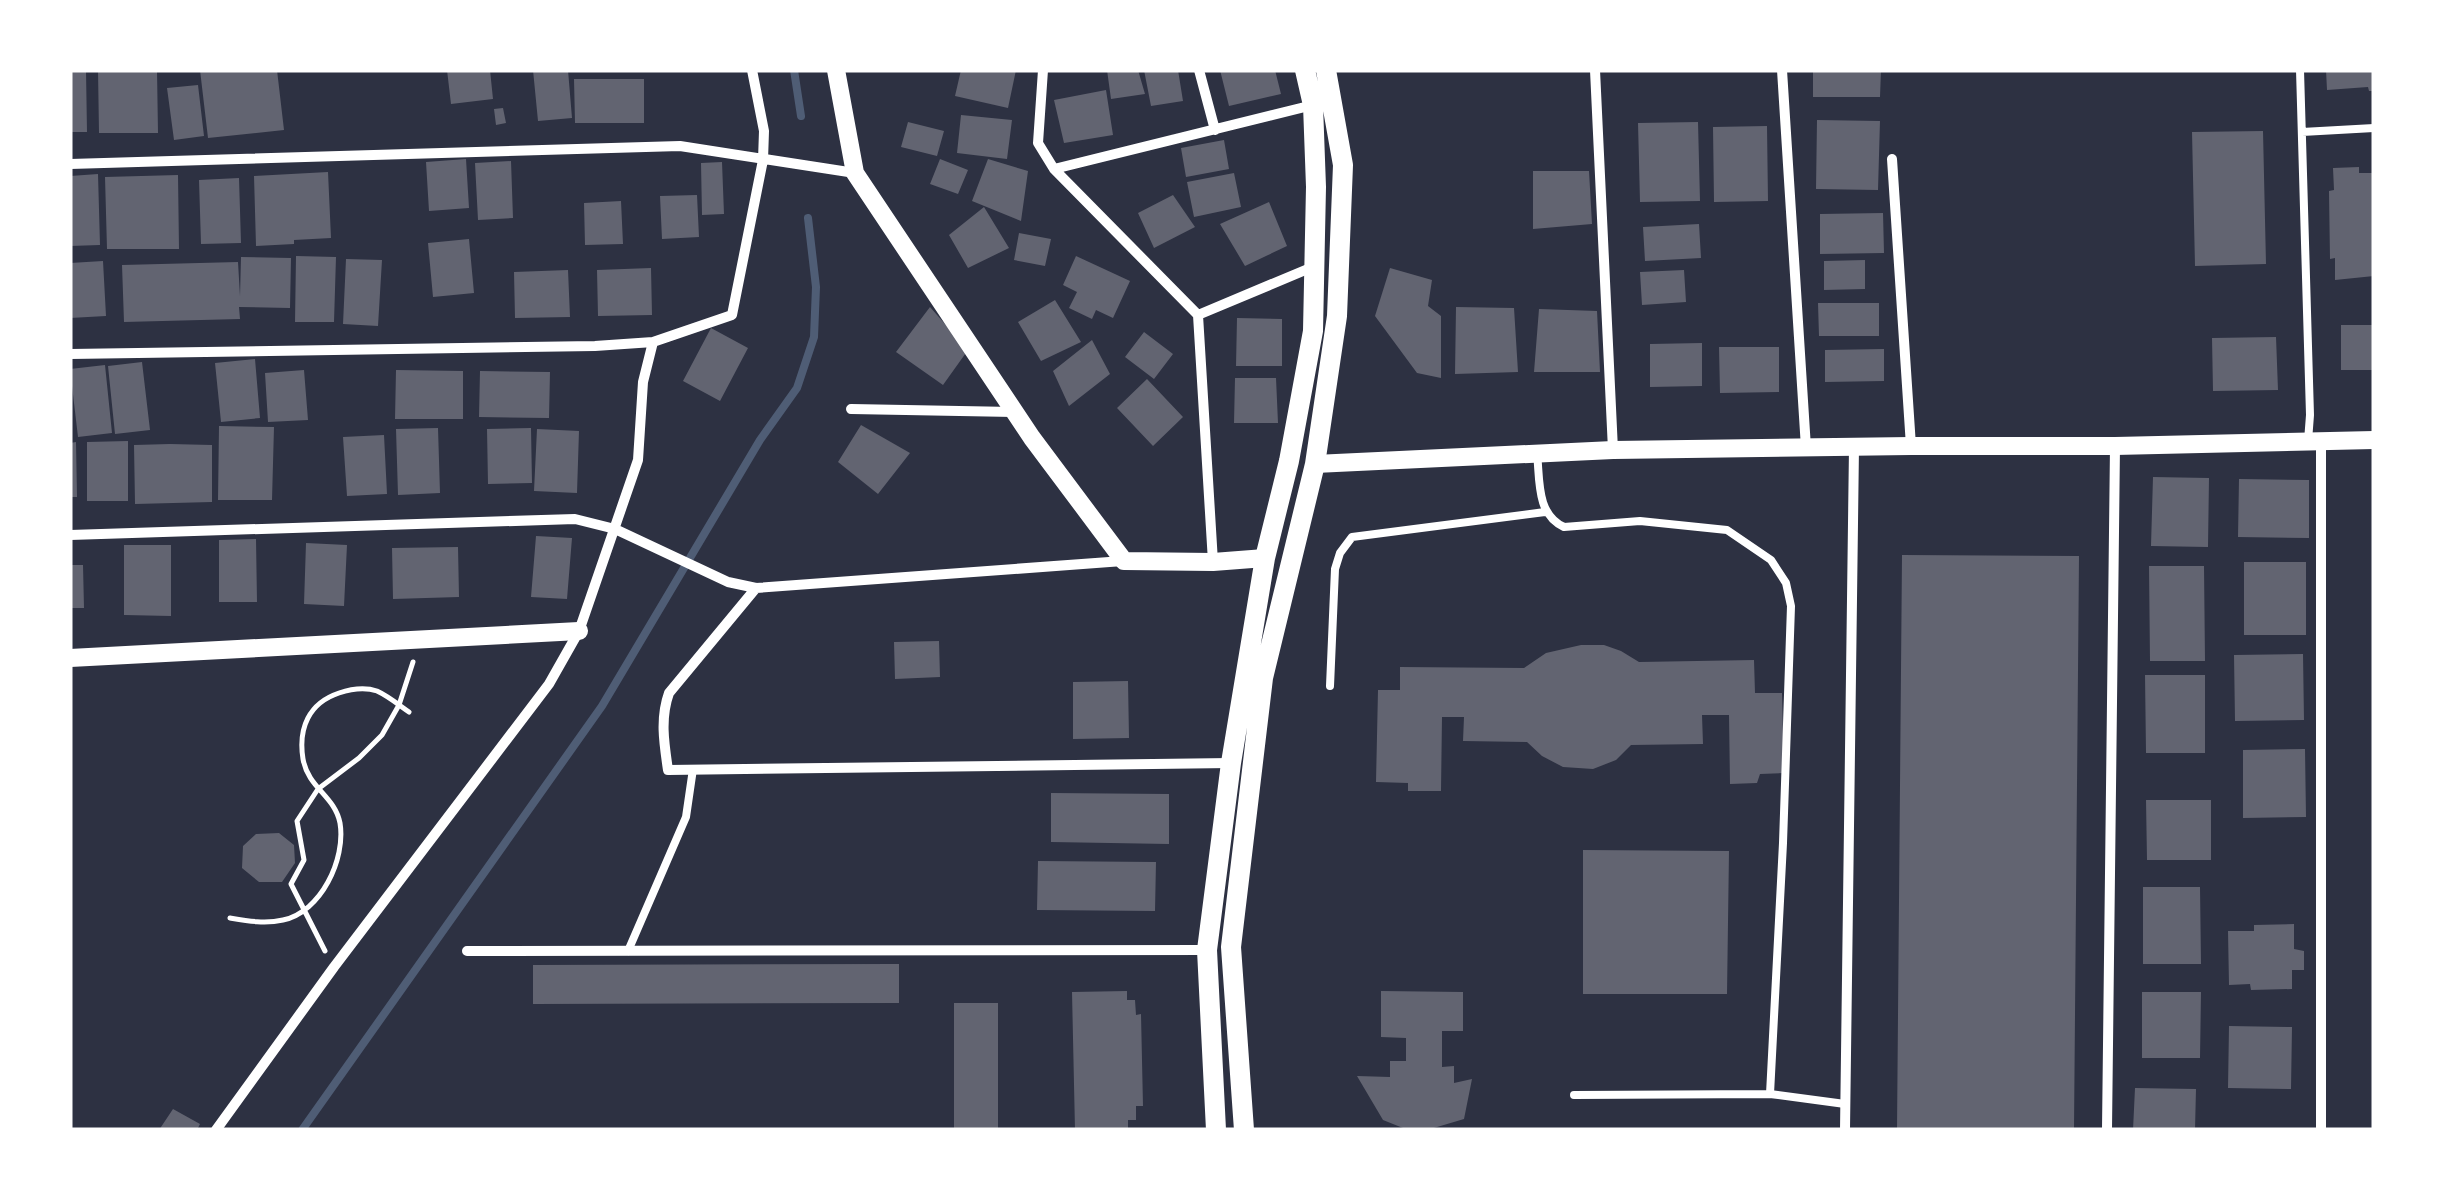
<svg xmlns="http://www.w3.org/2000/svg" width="2444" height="1200" font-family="Cabin,sans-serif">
  <rect width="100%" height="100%" fill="#2d3142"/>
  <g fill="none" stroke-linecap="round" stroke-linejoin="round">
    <path stroke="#4f5d75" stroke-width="8" d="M794,70L801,116
      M302,1130L602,706L760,440L797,388L814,337L816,287L808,218"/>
  </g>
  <path fill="#626471" d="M70,70H86L87,132H70Z
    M98,70H157L158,133H99Z
    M200,70H277L284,130L208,138Z
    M447,70H490L493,99L451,104Z
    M533,70H568L572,118L538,121Z
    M961,70H1016L1008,108L955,96Z
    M1107,70H1138L1145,94L1111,99Z
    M1144,70H1178L1183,101L1151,106Z
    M1220,70H1275L1281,94L1229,106Z
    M1813,70H1881L1880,97H1813Z
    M2326,70H2374V91H2369L2368,87L2327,90Z
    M574,79H644V123H575Z
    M198,85L204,136L174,140L167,88Z
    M1106,90L1113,135L1064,143L1054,100Z
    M503,108L506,123L496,125L494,109Z
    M961,115L1012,120L1007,159L957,153Z
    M1817,120L1880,121L1878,190L1816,189Z
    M908,122L944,131L937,156L901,147Z
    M1698,122L1700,201L1640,202L1638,123Z
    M1767,126L1768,201L1714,202L1713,127Z
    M2263,131L2266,264L2195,266L2192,132Z
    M1224,140L1229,169L1186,177L1181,148Z
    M466,159L469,208L429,211L426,162Z
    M940,159L968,170L958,194L930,184Z
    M988,159L1028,171L1021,221L972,201Z
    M511,161L513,218L478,220L475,163Z
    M722,162L724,214L702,215L701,163Z
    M2359,167V173H2374V276L2335,280V258L2330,259L2329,191L2334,190L2333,168Z
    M1533,171H1589L1592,224L1533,229Z
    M328,172L331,238L294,240V244L256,246L254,176Z
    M1234,173L1241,207L1194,217L1187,182Z
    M98,174L100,245L70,246V176Z
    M178,175L179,249H107L105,177Z
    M239,178L241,243L201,244L199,180Z
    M697,195L699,237L662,239L660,196Z
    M1173,195L1195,227L1154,248L1138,213Z
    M621,201L623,244L585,245L584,203Z
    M1269,202L1287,246L1245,266L1220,224Z
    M984,207L1009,248L968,268L949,235Z
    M1883,213L1884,253L1820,254V214Z
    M1699,224L1701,258L1645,261L1643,227Z
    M1019,233L1051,239L1045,266L1014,260Z
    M469,239L474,293L433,297L428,243Z
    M296,256L336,257L334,322H295Z
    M1076,256L1130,281L1113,318L1096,310L1092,319L1069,308L1077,292L1063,285Z
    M241,257L291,258L290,308L239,307L240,319L124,322L122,265L238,262L240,296Z
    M346,259L382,260L378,326L343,324Z
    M1865,260V289L1824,290V261Z
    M103,261L106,316L70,318V263Z
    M651,268L652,315L598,316L597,270Z
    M1390,268L1432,280L1428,306L1441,316V378L1417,373L1375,316Z
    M568,270L570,317L515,318L514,272Z
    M1684,270L1686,302L1642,305L1640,272Z
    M1055,300L1081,342L1041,361L1018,322Z
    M1818,303H1879V336H1819Z
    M930,307L968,350L943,385L896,352Z
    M1456,307L1514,308L1518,372L1455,374Z
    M1539,309L1597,311L1600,372H1534Z
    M1237,318L1282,319V366H1236Z
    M2341,325H2374V370H2341Z
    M711,328L748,348L720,401L683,381Z
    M1144,332L1173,354L1154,379L1125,357Z
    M2276,337L2278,390L2213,391L2212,338Z
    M1092,340L1110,374L1069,406L1053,371Z
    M1702,343V386L1650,387V344Z
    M1719,347H1779V392L1720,393Z
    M1884,349V381L1825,382V350Z
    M255,359L260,418L221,422L215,363Z
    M142,362L150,430L115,434L108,366Z
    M105,365L112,433L78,437L70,369Z
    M304,370L308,420L268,422L265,373Z
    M396,370L463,371V419H395Z
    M480,371L550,372L549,418L479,417Z
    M1235,378H1276L1278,423H1234Z
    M1147,379L1183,417L1153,446L1117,408Z
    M861,425L910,453L878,494L838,462Z
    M219,426L274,427L272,500H218Z
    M438,428L440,493L398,495L396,429Z
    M531,428L532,483L488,484L487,429Z
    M537,429L579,431L577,493L534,491Z
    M384,435L387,494L347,496L343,437Z
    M128,441V501H87V442Z
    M76,442L77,497H70V443Z
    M170,444L212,445V502L135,504L134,445Z
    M2153,477L2209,478L2208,547L2151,546Z
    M2239,479L2309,480V538L2238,537Z
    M536,536L572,538L567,599L531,597Z
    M256,539L257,602H219V540Z
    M306,543L347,545L344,606L304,604Z
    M124,545H171V616L124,615Z
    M458,547L459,597L393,599L392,548Z
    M1902,555L2079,556L2074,1130H1897Z
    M2244,562H2306V635H2244Z
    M70,565H83L84,608H70Z
    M2149,566H2204L2205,661H2150Z
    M939,641L940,677L895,679L894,642Z
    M1581,645H1604L1621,651L1639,662L1754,660L1755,693H1782L1784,773L1760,774L1757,783L1730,784L1729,715H1702L1703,744L1631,745L1616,760L1593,769L1563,767L1542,756L1527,742L1463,741L1464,717H1442L1441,791H1408V783L1376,782L1378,690H1400V667L1524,668L1546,653Z
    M2303,654L2304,720L2235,721L2234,655Z
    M2145,675H2205V753H2146Z
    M1128,681L1129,738L1073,739V682Z
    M2305,749L2306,817L2243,818V750Z
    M1051,793L1169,794V844L1051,842Z
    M2146,800H2211V860H2147Z
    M279,833L294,845L295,863L282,882H259L242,868L243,846L256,834Z
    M1583,850L1729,851L1727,994H1583Z
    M1038,861L1156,862L1155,911L1037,910Z
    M2143,887H2200L2201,964H2143Z
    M2294,924V949L2304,951V970H2292V989L2251,990L2250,984L2229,985L2228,931H2254V925Z
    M899,964V1003L533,1004V965Z
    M1127,991V1000H1135L1136,1015L1141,1014L1143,1106H1136V1120H1128V1130H1075L1072,992Z
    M1381,991L1463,992V1031H1442V1067L1454,1066V1083L1472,1079L1464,1119L1427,1130H1408L1383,1120L1357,1076L1390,1077V1061H1406V1038L1381,1037Z
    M2142,992H2201L2200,1058H2142Z
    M954,1003H998V1130H954Z
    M2229,1026L2292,1027L2291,1089L2228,1088Z
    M2135,1088L2196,1089L2195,1130H2133Z
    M173,1109L200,1124L197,1130H159Z"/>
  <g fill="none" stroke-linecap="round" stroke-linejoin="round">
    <path stroke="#fff" stroke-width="5" d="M230,918C248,921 265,924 283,920C321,912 346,859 340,823C335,796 308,788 303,759C298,728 309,703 339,693C351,689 365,687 377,691C388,696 399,705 409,712
      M325,951L291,884L304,860L297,821L318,789L359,758L382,735L399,705L413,662"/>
    <path stroke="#fff" stroke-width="8" d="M2300,70L2310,415L2308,441
      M2302,132L2374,128
      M1537,453C1540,480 1536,514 1564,527L1640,521L1727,530L1771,560L1786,583L1791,606L1783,843L1770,1094
      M1330,686L1335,569L1340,553L1352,537L1545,512
      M628,951L686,817L693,769
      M1574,1095L1770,1094L1845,1104"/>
    <path stroke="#fff" stroke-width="10" d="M1043,70L1038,143L1054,169L1198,315L1213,562
      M1199,70L1215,130
      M1595,70L1613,450
      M1782,70L1806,448
      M1892,159L1911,446
      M70,164L680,146L855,173
      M1054,169L1313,105
      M1198,315L1315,266
      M70,354L595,346L653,342
      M851,409L1014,412
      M2321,441V1130
      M70,535L575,519L615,529L728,582L756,588L1123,561
      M756,588L669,693C660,718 664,743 668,770L1231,763
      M467,951L1207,950
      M216,1130L334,967L549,684L579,631L638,460L643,382L653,342L732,315L763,160L764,131L752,70
      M1845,1130L1854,447
      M2107,1130L2115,446"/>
    <path stroke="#fff" stroke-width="18" d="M836,70L855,173L1032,438L1124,561L1213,562L1265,558
      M1315,464L1613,450L1911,446H2115L2374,440
      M70,658L579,631"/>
    <path stroke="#fff" stroke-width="20" d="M1216,1130L1207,950L1231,763L1265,558L1289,461L1313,331L1316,187L1313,105L1305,70
      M1244,1130L1231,947L1263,678L1315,464L1337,316L1343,165L1326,70"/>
  </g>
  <rect width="2444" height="1200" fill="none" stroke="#ffffff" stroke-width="145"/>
</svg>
